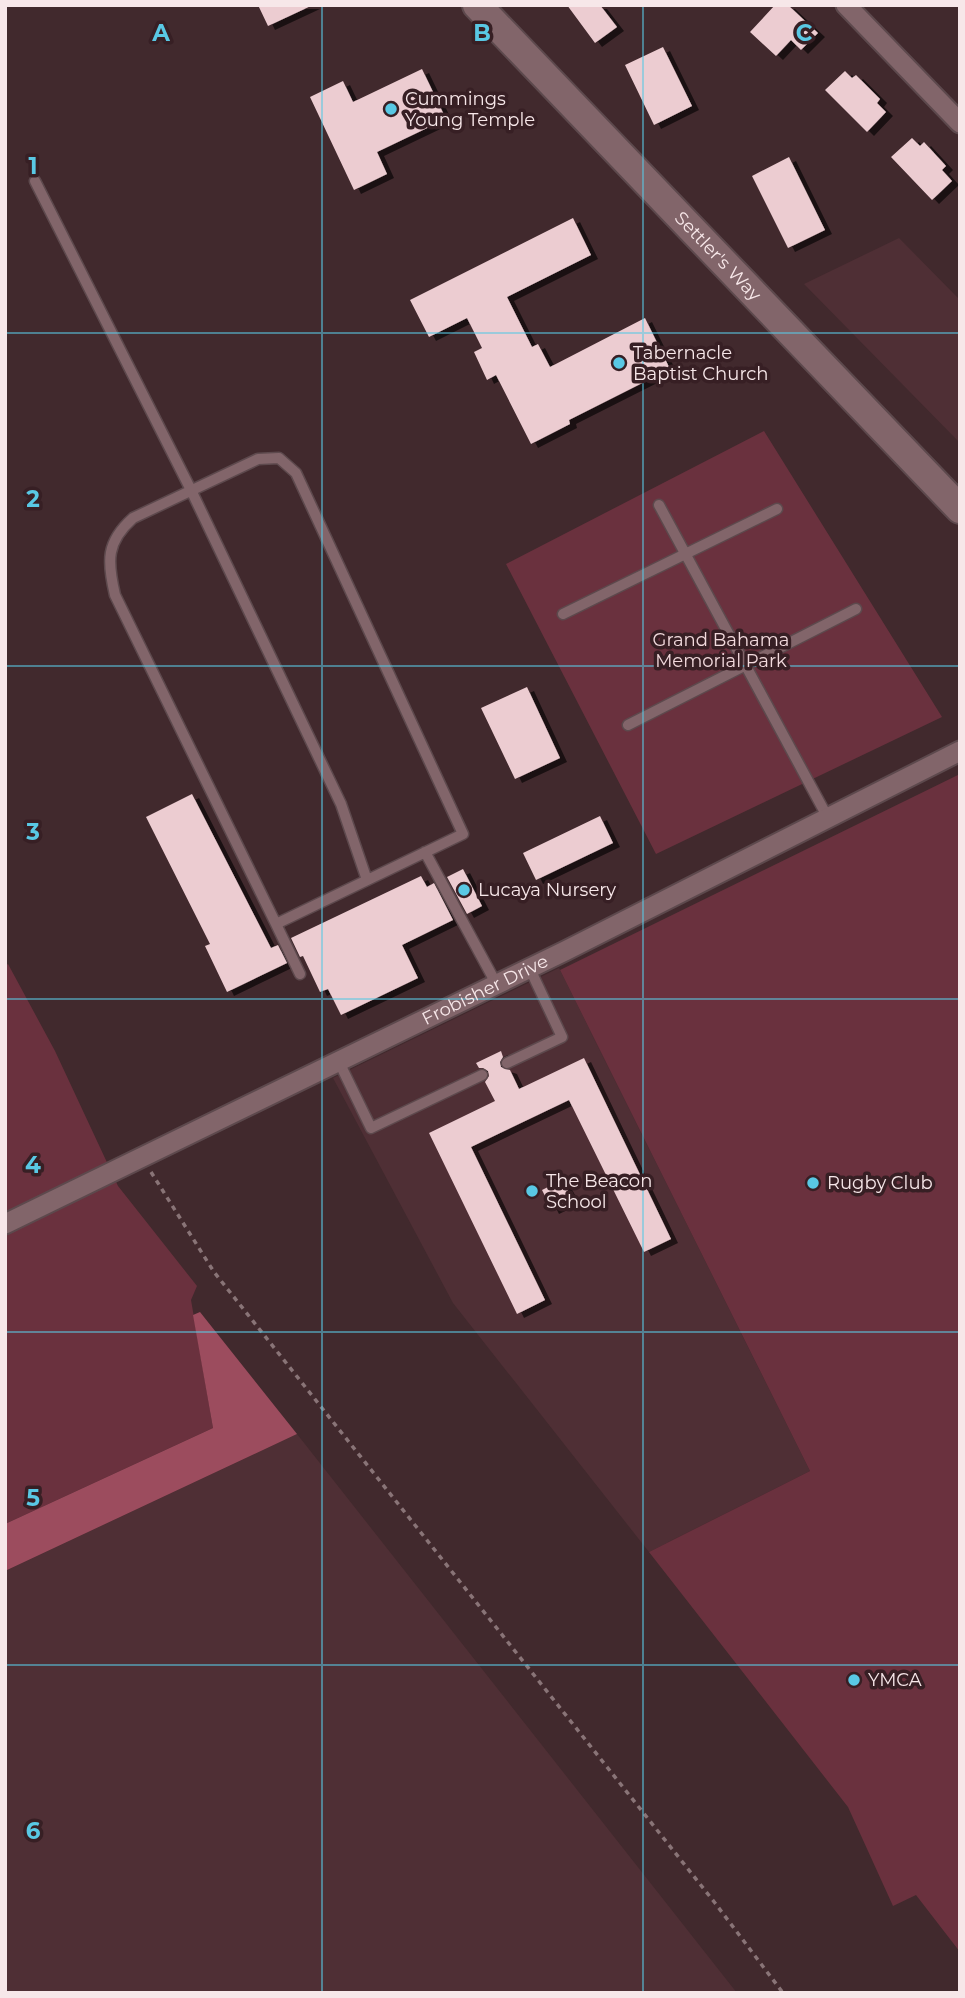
<svg xmlns="http://www.w3.org/2000/svg" width="965" height="1998" font-family="Montserrat,sans-serif">
  <defs>
    <filter id="shadow"><feDropShadow dx="7" dy="4" stdDeviation="0" flood-color="#0009"/></filter>
  </defs>
  <rect width="100%" height="100%" fill="#41292d"/>
  <path fill="#4f2f35" d="M899,238L960,300V443L804,284Z
    M559,968L810,1471L649,1552L453,1303L333,1078Z
    M297,1434L737,1993H5V1571Z"/>
  <path fill="#6a313e" d="M764,431L942,717L656,854L506,564Z
    M960,774V1952L916,1895L893,1906L848,1807L649,1552L810,1471L560,970Z
    M8,964L55,1051L118,1186L197,1286L191,1300L213,1428L5,1524V966Z"/>
  <path fill="#9c4c5e" d="M200,1312L297,1434L5,1571V1524L213,1428L193,1315Z"/>
  <path fill="#ecccd1" filter="url(#shadow)" d="M258,5H313L268,26Z
    M567,5H600L617,27L595,43Z
    M775,5H788L818,33L801,50L791,40L776,56L750,32Z
    M663,47L692,106L654,125L625,65Z
    M422,69L446,119L377,152L387,174L354,190L310,97L343,81L353,102Z
    M845,71L852,78L856,75L880,99L877,103L886,112L867,132L825,90Z
    M912,138L920,146L924,142L946,166L942,170L952,181L932,200L891,157Z
    M789,157L825,230L788,248L752,176Z
    M573,218L591,255L507,297L532,347L538,344L550,367L645,318L670,369L569,420L570,424L531,444L496,375L487,380L474,352L482,348L467,318L429,337L410,300Z
    M527,687L560,758L515,779L481,708Z
    M192,794L271,948L278,945L287,963L227,992L205,946L210,944L146,817Z
    M600,816L613,843L536,880L523,853Z
    M463,869L482,906L467,914L447,877Z
    M421,876L427,887L434,883L453,920L402,945L418,978L341,1015L328,989L320,992L303,956L300,957L291,938Z
    M501,1051L503,1057L500,1062L501,1067L510,1070L519,1089L584,1058L671,1239L644,1252L569,1100L471,1147L545,1300L517,1314L429,1133L495,1101L485,1082L489,1076L488,1071L483,1068H479L476,1063Z
    M562,1180L573,1200L552,1210L542,1190Z"/>
  <g fill="none" stroke-linecap="round" stroke-linejoin="round">
    <defs>
      <path id="service" d="M35,181L191,490L341,804L367,880
        M659,505L828,818
        M563,614L777,509
        M628,725L856,609
        M425,852L497,985
        M276,924L463,834L296,473L279,458L258,459L133,518C106,542 107,561 115,595L276,924L300,974
        M339,1062L371,1128L482,1075
        M507,1063L562,1037L530,969"/>
      <g id="minor">
        <path d="M846,5L960,123"/>
        <path id="s1" d="M5,1224L565,951L960,751"/>
      </g>
      <g id="secondary">
        <path id="s2" d="M477,5L960,509"/>
      </g>
    </defs>
    <use href="#service" stroke="#5d494d" stroke-width="13"/>
    <use href="#minor" stroke="#5d494d" stroke-width="23"/>
    <use href="#secondary" stroke="#5d494d" stroke-width="32"/>
    <path stroke="#897477" stroke-width="3.5" stroke-dasharray="5 5" stroke-linecap="butt" d="M151,1172L214,1272L715,1903L783,1993"/>
    <use href="#service" stroke="#82656a" stroke-width="10"/>
    <use href="#minor" stroke="#82656a" stroke-width="19"/>
    <use href="#secondary" stroke="#82656a" stroke-width="28"/>
  </g>
  <path fill="none" stroke="#59c8e4" stroke-width="2" stroke-opacity="0.55" d="M322,5V1993M643,5V1993M5,333H960M5,666H960M5,999H960M5,1332H960M5,1665H960"/>
  <g fill="#59c8e4" stroke="#371f24" stroke-width="2.5">
    <circle cx="391" cy="109" r="7"/>
    <circle cx="619" cy="363" r="7"/>
    <circle cx="464" cy="890" r="7"/>
    <circle cx="813" cy="1183" r="7"/>
    <circle cx="532" cy="1191" r="7"/>
    <circle cx="854" cy="1680" r="7"/>
  </g>
  <g text-anchor="middle" stroke-width="7" stroke-linejoin="round" paint-order="stroke">
    <g font-size="18" fill="#f7e7e9" stroke="#371f24" text-anchor="start">
      <text x="405" y="105">Cummings<tspan x="405" dy="21">Young Temple</tspan></text>
      <text x="633" y="359">Tabernacle<tspan x="633" dy="21">Baptist Church</tspan></text>
      <text x="478" y="896">Lucaya Nursery</text>
      <text x="546" y="1187">The Beacon<tspan x="546" dy="21">School</tspan></text>
      <text x="827" y="1189">Rugby Club</text>
      <text x="868" y="1686">YMCA</text>
    </g>
    <g font-size="18" fill="#f7e7e9" stroke="#371f24">
      <text dy="6" stroke="none"><textPath href="#s2" startOffset="348">Settler's Way</textPath></text>
      <text dy="6" stroke="none"><textPath href="#s1" startOffset="534">Frobisher Drive</textPath></text>
    </g>
    <g font-size="18" fill="#f2dadd" stroke="#371f24">
      <text x="721" y="646">Grand Bahama<tspan x="721" dy="21">Memorial Park</tspan></text>
    </g>
  </g>
  <g font-size="23" text-anchor="middle" font-weight="bold" fill="#59c8e4" stroke="#371f24" stroke-width="7" stroke-linejoin="round" paint-order="stroke">
    <text x="161" y="41">A</text>
    <text x="482" y="41">B</text>
    <text x="804" y="41">C</text>
    <text x="33" y="174">1</text>
    <text x="33" y="507">2</text>
    <text x="33" y="840">3</text>
    <text x="33" y="1173">4</text>
    <text x="33" y="1506">5</text>
    <text x="33" y="1839">6</text>
  </g>
  <rect width="965" height="1998" fill="none" stroke="#f7e7e9" stroke-width="14"/>
</svg>
